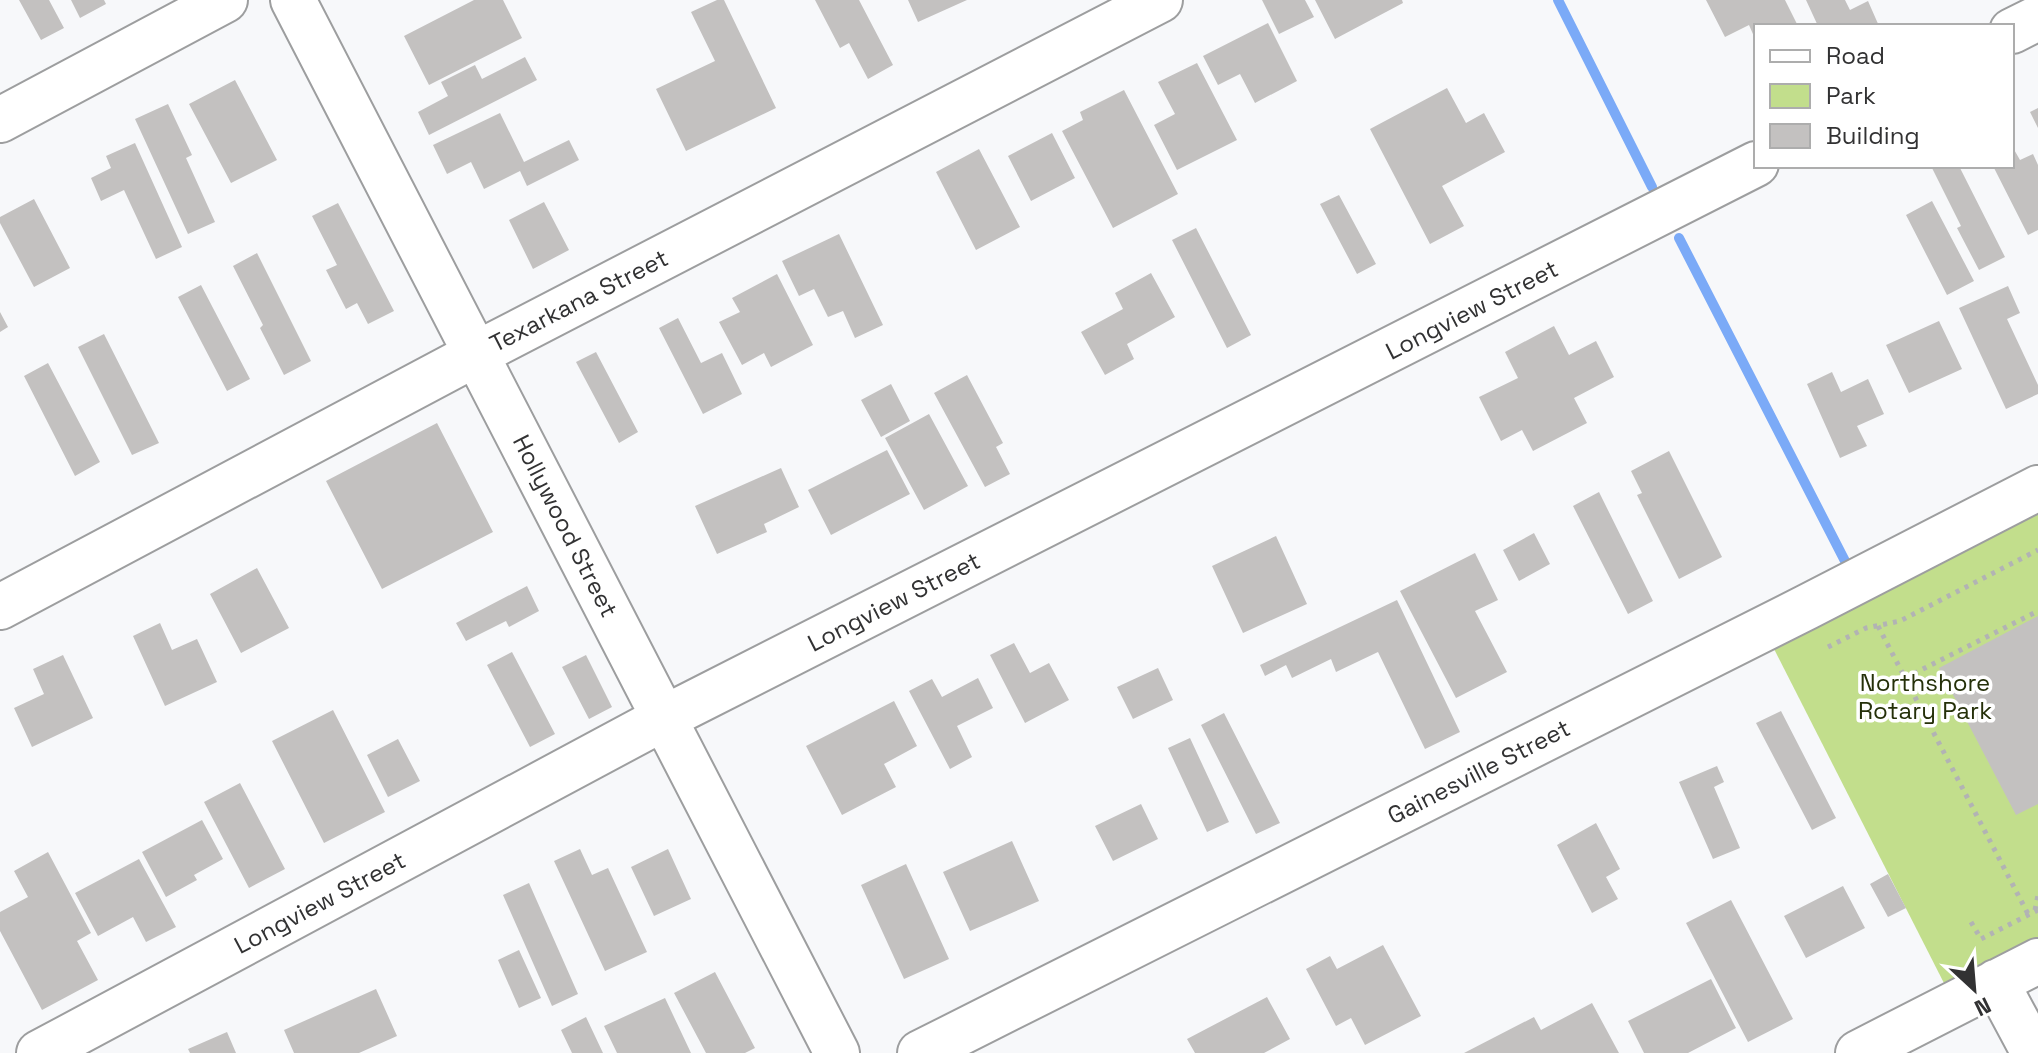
<svg xmlns="http://www.w3.org/2000/svg" width="2038" height="1053" font-family="'Space Grotesk',sans-serif">
  <rect width="100%" height="100%" fill="#f7f8fa"/>
  <path fill="#c2de8c" d="M2038,509V944L1948,991L1773,647Z"/>
  <g fill="none" stroke-linecap="round" stroke-linejoin="round">
    <path stroke="#7baaf7" stroke-width="10" d="M1558,0L1652,187
      M1679,238L1845,561"/>
  </g>
  <path fill="#c3c1c0" d="M19,0H49L64,28L41,40Z
    M71,0H104L106,4L80,18Z
    M474,0H503L522,38L429,85L404,36Z
    M717,0H724L776,108L686,151L656,89L715,61L691,12Z
    M815,0H859L893,65L868,79L849,43L840,48Z
    M908,0H967L918,22Z
    M1262,0H1305L1314,17L1279,34Z
    M1315,0H1402L1403,3L1335,39Z
    M1706,0H1785L1798,26H1756V41L1749,25L1725,37Z
    M1806,0H1845L1850,10L1868,1L1879,26H1818Z
    M1268,23L1297,81L1255,103L1240,74L1218,85L1203,56Z
    M525,57L537,80L429,135L418,112L448,96L441,82L475,65L482,79Z
    M1197,63L1237,140L1177,170L1154,125L1175,114L1158,82Z
    M235,80L277,160L231,183L189,104Z
    M1447,88L1466,123L1484,113L1505,152L1442,186L1464,226L1430,244L1370,129Z
    M1124,90L1178,194L1113,228L1062,131L1083,120L1080,112Z
    M168,104L192,155L186,158L215,222L188,234L135,119Z
    M2038,108V128L2030,112Z
    M500,113L524,162L569,140L579,160L527,186L520,171L484,189L471,162L447,174L433,145Z
    M1052,133L1075,178L1031,201L1008,156Z
    M135,143L182,247L156,259L124,190L101,201L91,178L111,168L106,156Z
    M2012,146L2020,160L2033,154L2038,165V230L2028,235L1993,166H2012Z
    M979,149L1020,227L976,250L936,172Z
    M1931,166H1959L2005,257L1979,270L1957,228L1961,226Z
    M1339,195L1376,264L1357,274L1320,204Z
    M34,199L70,268L34,287L0,223V217Z
    M1932,201L1974,281L1947,295L1906,215Z
    M544,202L569,250L533,269L509,220Z
    M338,203L394,311L368,324L357,303L346,309L326,270L337,265L312,216Z
    M1196,228L1251,335L1227,348L1172,240Z
    M839,234L883,325L855,338L843,311L828,317L814,289L799,296L782,261Z
    M257,253L311,361L284,375L260,328L263,325L233,266Z
    M1151,273L1175,317L1127,344L1134,359L1105,375L1081,332L1123,309L1115,293Z
    M777,274L813,345L771,367L764,353L742,365L719,322L740,312L732,298Z
    M201,285L250,379L227,391L178,297Z
    M2008,286L2020,313L2007,319L2038,385V394L2006,409L1959,308Z
    M0,312L8,327L0,332Z
    M678,318L701,363L722,353L742,394L703,414L659,328Z
    M1939,321L1962,369L1909,393L1886,345Z
    M1554,326L1569,355L1596,341L1614,377L1574,398L1587,423L1533,451L1522,430L1501,441L1479,397L1518,378L1505,352Z
    M104,334L159,443L132,455L78,347Z
    M596,352L638,432L619,443L576,362Z
    M48,363L100,462L75,476L24,376Z
    M1832,372L1841,392L1868,379L1884,414L1857,426L1867,446L1840,458L1807,384Z
    M967,375L1003,443L996,447L1010,474L985,487L934,393Z
    M891,384L910,421L881,437L861,400Z
    M929,414L968,486L924,510L885,438Z
    M437,423L493,532L382,589L326,481Z
    M887,450L910,494L831,535L808,490Z
    M1669,451L1722,557L1679,579L1637,495L1642,493L1631,471Z
    M781,468L799,507L764,524L767,532L717,554L695,506Z
    M1599,492L1653,601L1628,614L1573,506Z
    M1534,533L1550,564L1519,581L1503,550Z
    M1276,536L1307,604L1243,633L1212,566Z
    M1475,553L1498,600L1475,611L1507,672L1456,698L1400,591Z
    M257,568L289,628L241,653L210,594Z
    M527,586L539,611L509,627L506,621L466,641L456,623Z
    M1397,600L1460,732L1425,749L1378,652L1336,672L1331,659L1292,678L1286,665L1265,676L1260,665Z
    M2038,616V804L2016,815L1939,668Z
    M160,623L172,650L197,639L217,682L165,706L133,636Z
    M1014,643L1030,673L1049,663L1069,700L1025,723L990,655Z
    M512,652L555,734L530,747L487,665Z
    M63,655L93,718L32,747L14,708L44,694L33,669Z
    M586,655L612,707L589,719L562,667Z
    M1158,668L1173,700L1133,719L1117,687Z
    M978,678L993,708L957,726L972,757L950,769L909,691L932,679L942,697Z
    M894,701L917,746L884,764L896,787L842,815L806,746Z
    M333,710L385,812L324,843L272,741Z
    M1781,711L1836,818L1812,830L1756,723Z
    M1224,713L1280,823L1256,834L1201,725Z
    M1190,738L1229,822L1207,832L1168,748Z
    M398,739L420,781L388,797L367,755Z
    M1717,766L1724,782L1714,787L1740,848L1713,859L1679,782Z
    M240,783L285,869L249,888L204,802Z
    M1141,804L1158,839L1113,861L1095,826Z
    M202,820L223,859L194,875L197,880L166,897L142,852Z
    M1596,823L1620,869L1606,877L1618,899L1592,913L1557,845Z
    M1012,841L1039,901L970,931L943,872Z
    M580,849L592,875L608,868L647,952L605,971L554,861Z
    M668,849L691,899L654,916L631,867Z
    M48,852L91,933L77,941L98,980L42,1010L0,931V912L28,897L14,871Z
    M139,859L176,927L146,942L133,917L98,936L75,893Z
    M906,864L949,959L904,979L861,885Z
    M1888,874L1906,908L1888,917L1870,884Z
    M529,883L578,994L552,1006L503,895Z
    M1843,886L1865,928L1806,958L1784,916Z
    M1731,900L1793,1019L1748,1042L1686,923Z
    M1383,945L1421,1016L1365,1045L1351,1018L1336,1026L1306,969L1330,956L1337,969Z
    M519,950L541,998L519,1008L498,960Z
    M715,972L755,1048L745,1053H706L674,993Z
    M1711,979L1736,1028L1688,1053H1644L1628,1021Z
    M376,989L397,1036L359,1053H294L284,1030Z
    M1267,997L1290,1039L1264,1053H1195L1187,1039Z
    M665,998L691,1053H617L604,1026Z
    M1592,1003L1619,1053H1464L1534,1017L1541,1030Z
    M586,1017L603,1053H572L561,1030Z
    M227,1032L236,1053H190L188,1049Z"/>
  <g fill="none" stroke-linecap="round" stroke-linejoin="round">
    <defs>
      <path id="minor" d="M293,0L837,1053
        M2012,31L2038,18
        M0,120L225,0
        M0,607L476,354L1160,0
        M1996,982L2034,1053
        M39,1053L664,718L1756,164
        M920,1053L1807,607L2038,488
        M1858,1053L2038,961"/>
    </defs>
    <use href="#minor" stroke="#9d9e9f" stroke-width="48"/>
    <path stroke="#b2b3b4" stroke-width="5" stroke-dasharray="4 6" stroke-linecap="butt" d="M1878,626L2028,914
      M1828,647L1866,628L1900,621L2038,550
      M1905,678L2038,611
      M2035,910L2038,895
      M1971,922L1981,939L2038,910"/>
    <use href="#minor" stroke="#fff" stroke-width="44"/>
  </g>
  <g text-anchor="middle" stroke-width="7" stroke-linejoin="round" paint-order="stroke">
    <g font-size="24" fill="#323233" stroke="#fff">
      <text transform="translate(579 301) rotate(-27)" y="8">Texarkana Street</text>
      <text transform="translate(1472 310) rotate(-27)" y="8">Longview Street</text>
      <text transform="translate(565 526) rotate(63)" y="8">Hollywood Street</text>
      <text transform="translate(894 602) rotate(-27)" y="8">Longview Street</text>
      <text transform="translate(1479 772) rotate(-27)" y="8">Gainesville Street</text>
      <text transform="translate(320 903) rotate(-28)" y="8">Longview Street</text>
    </g>
    <g font-size="24" fill="#253009" stroke="#fff">
      <text x="1925" y="691">Northshore<tspan x="1925" dy="28">Rotary Park</tspan></text>
    </g>
  </g>
  <rect x="1754" y="24" width="260" height="144" fill="#ffffff" stroke="#adadad" stroke-width="2"/>
  <rect x="1770" y="50" width="40" height="12" fill="#ffffff" stroke="#adadad" stroke-width="2"/>
  <text x="1826" y="64" font-size="24" fill="#323233">Road</text>
  <rect x="1770" y="84" width="40" height="24" fill="#c2de8c" stroke="#adadad" stroke-width="2"/>
  <text x="1826" y="104" font-size="24" fill="#323233">Park</text>
  <rect x="1770" y="124" width="40" height="24" fill="#c3c1c0" stroke="#adadad" stroke-width="2"/>
  <text x="1826" y="144" font-size="24" fill="#323233">Building</text>
  <g transform="translate(1974 989) rotate(154)" stroke="#ffffff" stroke-width="6" paint-order="stroke">
  <path d="M0-6L14 30L0 20L-14 30Z" fill="#323233"/>
  <text y="-12" font-size="22" font-weight="bold" text-anchor="middle" fill="#323233">N</text>
  </g>
</svg>
